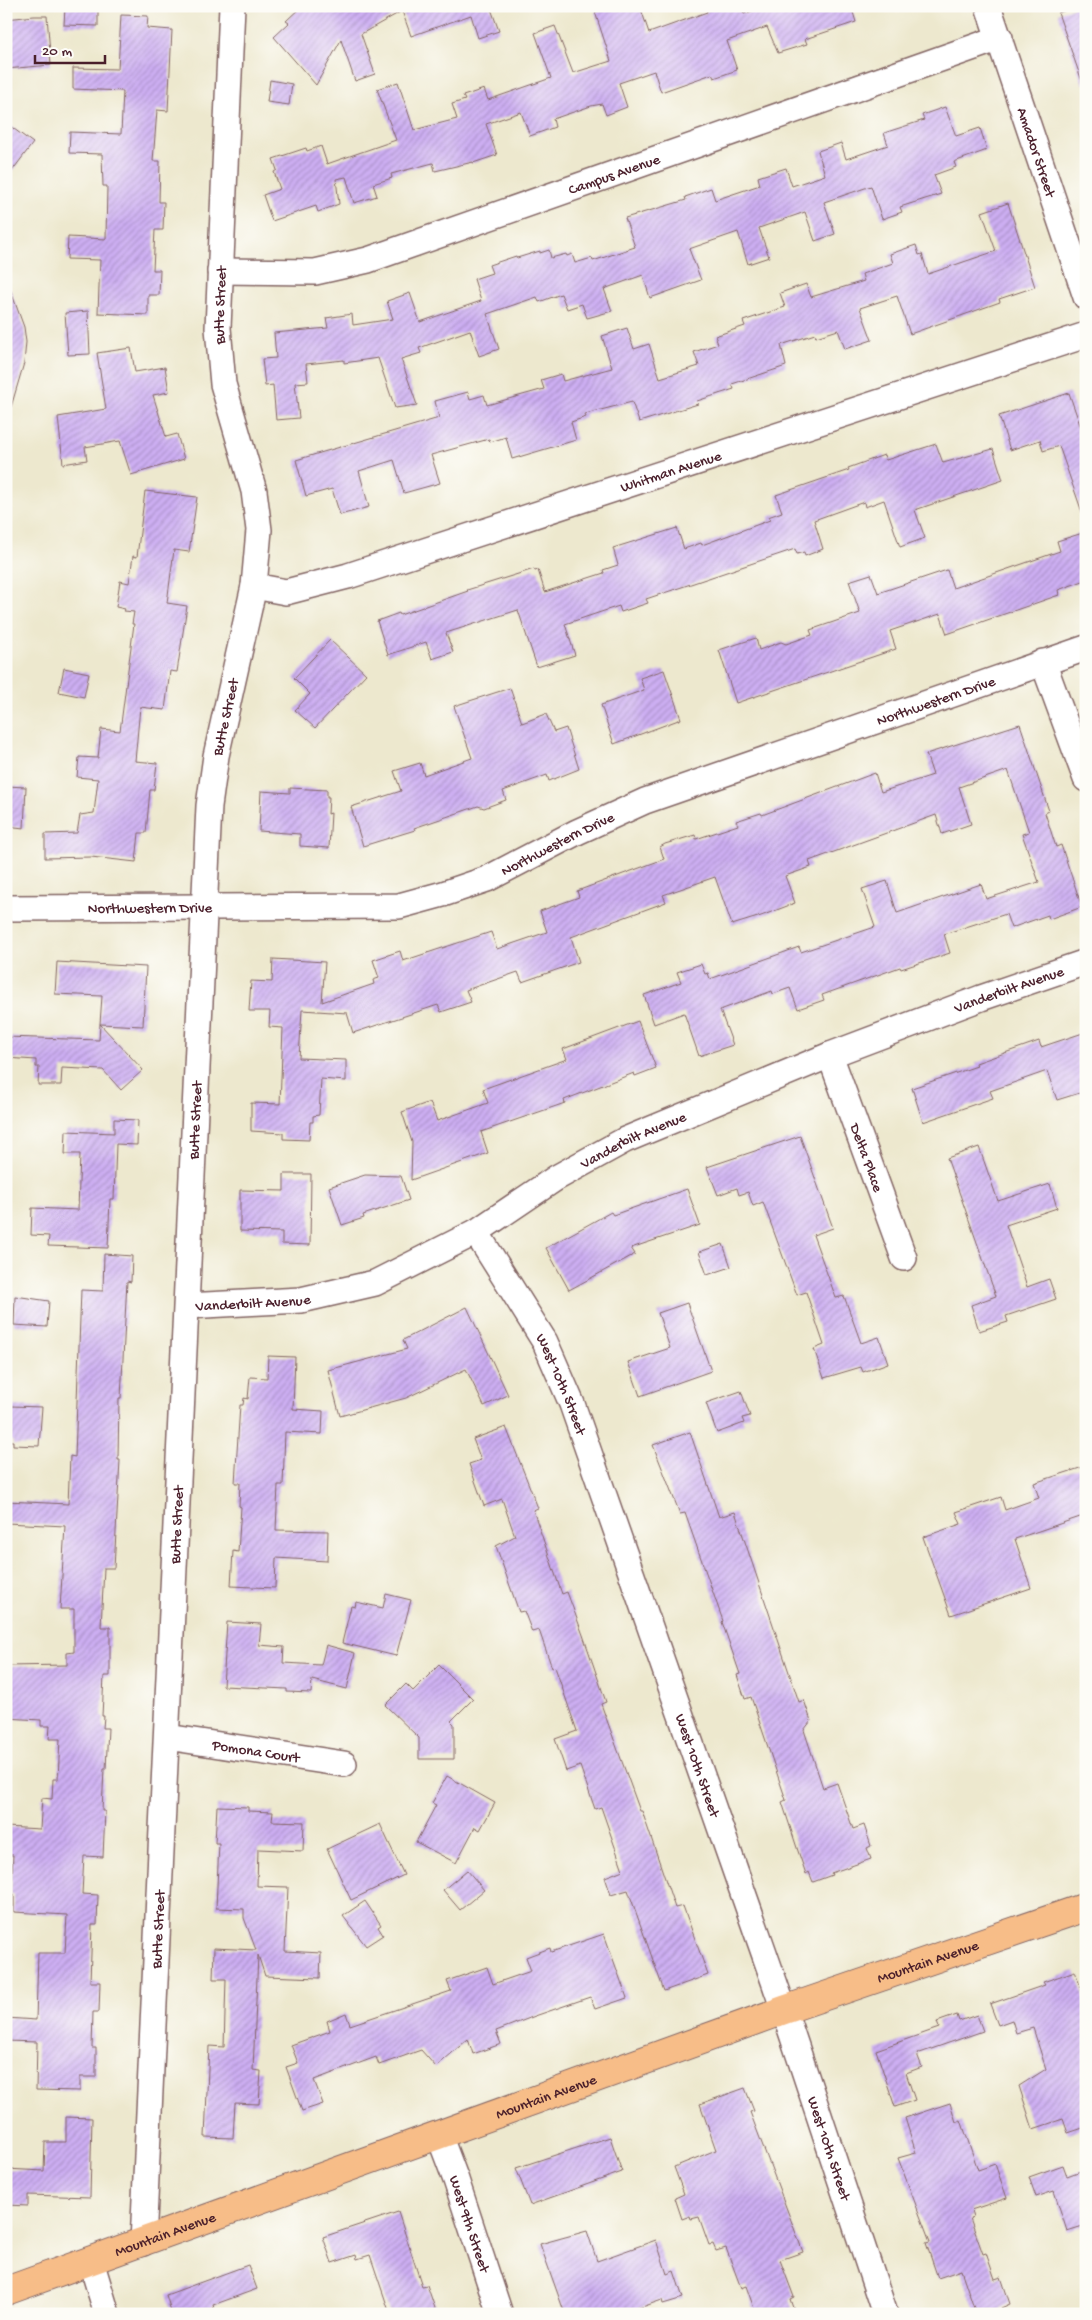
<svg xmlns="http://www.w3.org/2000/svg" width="1092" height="2320" font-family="'Gochi Hand',sans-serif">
  <defs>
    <pattern id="building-hatch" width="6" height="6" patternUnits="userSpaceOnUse" patternTransform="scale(1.25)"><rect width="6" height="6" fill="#cdaff3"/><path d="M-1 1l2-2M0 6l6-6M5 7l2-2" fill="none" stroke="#a88ec5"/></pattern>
  </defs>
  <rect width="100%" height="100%" fill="#fdfcf7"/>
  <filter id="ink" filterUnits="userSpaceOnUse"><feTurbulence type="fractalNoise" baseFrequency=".02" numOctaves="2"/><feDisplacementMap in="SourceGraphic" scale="10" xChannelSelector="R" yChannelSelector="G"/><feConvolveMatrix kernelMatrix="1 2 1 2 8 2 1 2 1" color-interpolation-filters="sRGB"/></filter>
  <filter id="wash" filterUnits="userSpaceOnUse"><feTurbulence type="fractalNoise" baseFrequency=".0096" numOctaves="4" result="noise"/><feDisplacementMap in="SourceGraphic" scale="20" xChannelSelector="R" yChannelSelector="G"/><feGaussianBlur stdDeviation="1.12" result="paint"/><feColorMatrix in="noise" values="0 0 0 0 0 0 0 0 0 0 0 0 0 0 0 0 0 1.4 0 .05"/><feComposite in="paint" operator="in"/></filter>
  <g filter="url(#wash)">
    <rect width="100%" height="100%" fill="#ede8ce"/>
    <g id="blocks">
      <path fill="url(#building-hatch)" d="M98,6V26L64,25L65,7Z
        M302,6H490L499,31L478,38L471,15L411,36L402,11L361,34L375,74L355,81L341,40L316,85L274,37L289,23L286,21Z
        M611,6H640L649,33L707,12L705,6H741L744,14L765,6H851L856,22L805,39L807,44L778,53L767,27L727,41L737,70L714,78L712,74L661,92L654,71L619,83L627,107L606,115L602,104L591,106L553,119L555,127L530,136L521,112L486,124L497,155L473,163V162L435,171L433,163L391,174L392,178L373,184L377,196L354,203L346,177L336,179L339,204L318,212L316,206L272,221L263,195L280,189L274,172L277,170L273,159L306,148L307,151L321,146L327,164L396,140L377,89L398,82L414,130L457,119L452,104L465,100L463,96L484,89L488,100L551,78L535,33L555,26L573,73L611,61L595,12Z
        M1077,6H1086V83L1083,84L1058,13Z
        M121,15L148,16L147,28L172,30L168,111L157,110L153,161H160L159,202H164L163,230H155L153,270H160L159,295H148V315L98,313L100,260L67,259L68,237L106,239L107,186H103L102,154L69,153L70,132L121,134L123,91L73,89V68L118,69Z
        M34,16H47L51,65L6,69V19Z
        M270,80L292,84L289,105L267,102Z
        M945,107L956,136L980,128L987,150L954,162L956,167L934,175L941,194L900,207L902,212L882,219L871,186L824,202L835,234L815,241L805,212L759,228L769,257L748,264L738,232L689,249L701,280L650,298L643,275L604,289L612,311L591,317L587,318L582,304L567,309L561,294L539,302L537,297L487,314L499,349L479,356L470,330L419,348L421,353L401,359L417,405L395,408L378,358L344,363V360L306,364L308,382L295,383L299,418L276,420L273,385L265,386L262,359L276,358L274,333L328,328L326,318L352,314L353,325L393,319L387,301L410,293L420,322L481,301L474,279L492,273L489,265L516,256L517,258L540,251V253L549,250L551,258L566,254L567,256L572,254L575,263L592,258L593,261L635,247L625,218L686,200L685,197L711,188L715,200L760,185L758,177L786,168L792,186L825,175L818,151L841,143L846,159L888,145L884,133L924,120L922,115Z
        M6,123L33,143L6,179Z
        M1008,203L1035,287L999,299L1000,302L910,334L897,296L860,308L872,340L845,349L838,330L816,337L815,334L781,345L786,366L732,384L734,389L697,401L698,404L639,422L632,402L585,414L586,417L571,422L576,440L512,459L506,437L490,442L489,439L431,455L440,483L404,493L394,460L359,471L369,507L340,515L332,489L306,496L296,460L439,418L435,401L468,392L470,399L484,395L487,405L544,389L541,380L561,374L563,381L612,368L602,336L627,328L634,349L649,344L660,378L699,366L694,352L718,344L715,336L745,326L743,321L785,307L780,293L806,284L811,297L864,281L862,274L893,263L890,254L916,245L919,255L922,254L928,274L996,251L982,212Z
        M6,286H9L24,327L26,342L24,363L11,407L6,406Z
        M88,311L90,354L68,355L65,313Z
        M131,348L135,372L165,367L169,392L153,395L166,437L177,434L184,459L131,475L120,441L85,447L87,460L63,464L58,417L106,409L97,353Z
        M1069,393L1086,442V514L1083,515L1059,446L1043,451L1040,440L1010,450L999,416Z
        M936,444L943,463L993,449L1003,480L915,510L925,538L900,547L884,500L865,507L864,502L814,520L823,549L805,556L804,552L797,554L795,549L646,599L648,603L621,612L619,606L565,624L575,655L537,667L518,610L446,633L453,652L432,659L426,642L388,655L377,621L399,613L400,615L468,591L467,590L534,569L535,571L538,570L545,592L604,573L603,570L618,565L613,548L677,528L684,549L701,543L702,545L770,520L768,517L782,512L776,495L849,470L848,468L884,455L886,460Z
        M145,491L197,497L189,552L174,550L167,603L187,606L177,672L170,671L165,710L140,707L135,761L157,763L154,790H150L146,833H139L136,862L91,857L45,858V834L77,833L80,815L94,813L98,779L77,777L79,757L98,758L101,729L120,731L134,624H132L134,612L124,611L125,609L116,607L120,581L129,583L133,556L137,557Z
        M1086,532V580L1058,590L1059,595L947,634L940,614L890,631L896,649L736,703L719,650L756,638L759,650L781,642L786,644L812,635L810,630L860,613L849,581L871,574L878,593L947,570L953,588L1060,551L1057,541Z
        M330,640L366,674L315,728L295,710L310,694L294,678Z
        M64,668L89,673L84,697L59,692Z
        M664,670L681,719L614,744L601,705L644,690L640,678Z
        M510,688L522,723L546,714L554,732L566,728L579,769L549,781L547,775L503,791L506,800L484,808L478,806L414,828L415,830L363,846L351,807L401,791L394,771L420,763L424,775L472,758L454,706Z
        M1020,724L1049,811L1045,813L1056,847L1061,845L1082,907L1049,919L1048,915L1011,928L1006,914L944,934L950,953L901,969L900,967L822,995L824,1000L798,1009L790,988L773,994L772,991L720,1010L733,1045L699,1056L684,1013L654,1024L644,995L681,982L677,972L701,964L705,974L708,973L710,979L799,947L801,952L875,927L862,889L887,881L897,913L981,884L986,899L1039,882L1022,834L1029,832L1008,770L959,787L971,824L942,834L936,815L809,861L811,867L785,876L795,903L761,916L732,925L715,877L663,895L666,902L571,937L579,962L522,982L518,972L466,990L471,1002L441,1012L438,1005L353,1033L347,1013L302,1010L299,1058L346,1060V1081L321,1079L319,1115L313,1116V1122H310L309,1140L283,1139V1133L251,1131V1103L280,1104L283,1028L269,1027L270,1011H249L251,981L272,982L273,959L325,962L322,1002L374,984L373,980L379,978L373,960L400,951L403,961L491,932L497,949L547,932L540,911L579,897L577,891L664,859L660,847L665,844L695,835L696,839L738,825L736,821L761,813L762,815L875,773L881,792L933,775L926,754Z
        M6,786L26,787L24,828L6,826Z
        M290,788L327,790V797H329L328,814L331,813L329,848L300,846V834L259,831L261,791L290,793Z
        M57,962L146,967L143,1026L100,1024L102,996L55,994Z
        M638,1021L656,1068L635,1076L634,1073L564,1100L565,1103L481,1132L488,1153L411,1180L412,1142L402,1112L430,1102L437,1121L488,1103L483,1089L567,1059L563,1049Z
        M100,1024L143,1070L121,1090L103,1070L62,1068L61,1085H38L39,1067H36V1060L6,1058V1037L99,1040Z
        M1086,1032V1091L1057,1100L1047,1071L990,1091L993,1098L923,1122L912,1088L977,1066L976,1063L1039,1041L1041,1047Z
        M114,1119L138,1120L137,1145L116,1144L114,1199H110L108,1248L48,1246L49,1236L31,1235L32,1208L78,1210L80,1154H65L66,1131L114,1133Z
        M800,1136L833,1228L813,1235L836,1298L844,1296L861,1343L879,1337L888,1363L863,1372L861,1367L824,1378L814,1349L824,1345L806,1292L797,1295L763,1202L753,1206L748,1192L739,1195L737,1188L718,1195L707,1167Z
        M979,1147L998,1201L1050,1184L1057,1208L1006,1225L1027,1287L1049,1279L1056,1299L1006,1316L1008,1322L979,1331L971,1305L996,1296L947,1158Z
        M284,1174H311L310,1245L282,1244V1232L240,1231V1190L284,1191Z
        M365,1175L401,1176L409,1200L363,1215L364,1218L342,1225L329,1187Z
        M687,1189L700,1225L631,1248L635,1254L569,1290L546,1248L611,1212L613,1215Z
        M723,1244L731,1267L707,1275L699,1252Z
        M104,1254L132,1256L131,1282L127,1281L121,1398H119L118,1460H120L114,1568H104L101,1627H110V1676H104L102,1716H104L103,1728H108L106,1769H104L102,1811H105L103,1857L84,1856L82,1894L98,1895L97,1925H92L90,1982H100L99,2012H93L92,2048H96V2077H80V2091L36,2090L37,2042L6,2041V2018L36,2020L38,1953H65L67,1915L14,1912V1894H11L13,1855H6V1827L40,1829L42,1798L52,1799L53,1779H58L60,1739H49L50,1726H41V1720L6,1718V1666L67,1665V1653L74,1652V1609H60L65,1526L6,1523V1501L68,1504L70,1456L75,1457L81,1290L103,1291Z
        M15,1296L49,1301L47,1327L14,1325Z
        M687,1303L711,1371L640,1396L628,1362L670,1348L658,1313Z
        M467,1307L508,1395L484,1406L466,1369L406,1398L340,1416L328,1370L407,1349L403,1340Z
        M268,1356L295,1357L293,1409L323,1411L322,1434L285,1432L283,1485H278L276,1530L328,1531L327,1561L276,1558L275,1588L231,1586L233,1551L238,1552L241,1507L239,1506L240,1483H235L240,1405H243L244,1398L248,1399L250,1377L267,1378Z
        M741,1391L750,1416L742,1418L744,1423L717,1433L706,1403Z
        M11,1406L42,1407L39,1446L13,1445V1441H6Z
        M506,1427L538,1508L533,1510L562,1594L567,1592L583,1635L606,1702L601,1704L640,1811H642L675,1908L683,1906L708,1975L664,1991L628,1890L611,1895L605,1877L623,1870L601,1807L595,1809L580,1766L566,1771L555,1739L577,1731L555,1667L552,1668L539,1630L532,1632L524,1611L519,1612L496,1546L515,1536L502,1499L484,1506L469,1464L481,1460L473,1439Z
        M690,1432L719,1517L735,1512L799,1702L804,1700L811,1721L804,1730L823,1788L837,1783L853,1829L864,1825L871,1846L867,1848L871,1859L831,1873L832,1875L813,1882L809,1872L806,1874L798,1851L782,1802L786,1800L751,1697L745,1699L737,1675L740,1674L722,1622L723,1621L685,1513L680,1514L653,1445Z
        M1086,1466V1515L1015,1539L1031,1588L951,1615L923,1537L961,1524L956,1512L1001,1497L1005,1510L1039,1498L1034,1483Z
        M386,1594L411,1600L396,1656L342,1643L351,1606L355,1607L356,1602L383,1608Z
        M227,1622L261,1624L259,1645L284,1647L283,1663L321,1665L326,1645L355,1653L347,1689L312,1680L311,1693L287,1692V1689L223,1686Z
        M439,1665L473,1699L451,1721L454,1724V1759H419V1738L385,1705L406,1684L413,1691Z
        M447,1776L495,1803L480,1830L475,1827L456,1863L416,1842L436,1805L432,1803Z
        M217,1806L248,1807V1811L273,1812L272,1821L304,1822L303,1851L258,1849L257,1886L288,1887L285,1951L321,1953L320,1978L265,1976L258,1955L253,2070L261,2071L259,2104L235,2103L233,2138L205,2137L209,2046L224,2047L226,1979H213L214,1948L256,1950L244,1918V1909L216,1908L219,1843H215Z
        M380,1824L404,1875L351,1900L327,1849Z
        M467,1870L484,1890L460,1910L443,1890Z
        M365,1901L381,1925L378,1927L383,1935L366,1946L343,1916Z
        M604,1934L627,1998L595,2009L590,1997L535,2016L496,2031L501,2044L473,2054L468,2039L436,2067L421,2050L379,2065L376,2057L314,2080L323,2104L302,2111L286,2067L298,2063L291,2045L330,2031L327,2021L346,2013L350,2025L451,1991L447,1981L487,1967L493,1984L531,1971L526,1957L550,1948L551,1952Z
        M1075,1971L1086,2003V2127L1068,2133L1063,2119L1033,2129L1019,2086L1046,2069L1033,2028L1016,2033L1012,2020L998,2025L990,2004L1045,1985L1043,1982Z
        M957,2015L959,2021L977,2015L983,2031L917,2054L922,2067L906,2073L915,2100L895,2107L876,2050L939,2028L937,2022Z
        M745,2088L754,2111L750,2112L803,2252L780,2260L794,2297L790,2299L795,2314H756L746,2286L741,2288L726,2248L716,2251L713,2244L709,2245L699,2217L691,2219L690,2216L682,2219L675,2198L684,2194L674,2167L716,2150L700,2104Z
        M950,2103L956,2122L961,2120L978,2170L995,2164L1007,2198L971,2210L973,2217L970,2218L983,2254L986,2253L995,2279L1001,2277L1010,2304L1001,2308L1003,2314H976L961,2270L938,2278L926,2243L930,2242L898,2158L916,2153L905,2118Z
        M66,2117L92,2118L90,2197L28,2195V2206L6,2205V2169L44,2171L45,2142H66Z
        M610,2137L622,2172L530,2205L516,2168Z
        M1063,2165L1067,2176L1086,2169V2225L1067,2231L1054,2191L1036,2197L1029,2177Z
        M398,2212L422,2286L427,2285L437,2314H390L370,2255L357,2259L356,2255L332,2263L323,2237Z
        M587,2231L597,2261L656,2240L667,2274L674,2271L683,2298L663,2304L662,2300L622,2314H565L540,2244Z
        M248,2265L257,2289L213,2305L216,2314H172L166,2295Z"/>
    </g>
  </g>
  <g filter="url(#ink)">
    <use href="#blocks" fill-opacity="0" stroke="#836564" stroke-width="1"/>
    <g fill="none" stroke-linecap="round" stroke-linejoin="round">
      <defs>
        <g id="minor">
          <path id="s1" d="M988,6L1086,297"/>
          <path id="s2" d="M220,271L315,272L368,260L1000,38"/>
          <path id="s3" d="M254,586L286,592L348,576L1086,335"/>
          <path d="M1043,662L1086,779"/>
          <path id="s4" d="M6,908L399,906L443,894L487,879L577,832L645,801L1086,648"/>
          <path id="s5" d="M830,1055L904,1258"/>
          <path id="s6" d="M476,1232L545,1342L572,1404L784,2010L885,2314"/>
          <path id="s7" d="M187,1306L301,1300L375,1283L476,1232L556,1178L625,1140L830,1055L981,998L1086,962"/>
          <path id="s8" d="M167,1737L344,1764"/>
          <path id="s9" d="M439,2135L456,2180L500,2314"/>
          <path id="s10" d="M143,2243L209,806L216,756L254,586L259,530L254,491L223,384L218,328L232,6"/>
          <path d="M91,2261L107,2314"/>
        </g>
        <g id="major">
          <path id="s11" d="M6,2291L784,2010L1086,1907"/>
        </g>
      </defs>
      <use href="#minor" stroke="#836564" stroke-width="28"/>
      <use href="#major" stroke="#836564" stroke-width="30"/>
      <use href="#minor" stroke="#fff" stroke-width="25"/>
      <use href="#major" stroke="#f7bd88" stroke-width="28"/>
    </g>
  </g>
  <g text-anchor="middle" stroke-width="4" stroke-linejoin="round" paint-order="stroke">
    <g font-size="15" fill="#4a1f2b" stroke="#fdfcf7">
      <text dy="5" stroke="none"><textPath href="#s1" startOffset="154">Amador Street</textPath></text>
      <text dy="5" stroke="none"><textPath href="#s2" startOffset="410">Campus Avenue</textPath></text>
      <text dy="5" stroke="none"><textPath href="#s10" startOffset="1949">Butte Street</textPath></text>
      <text dy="5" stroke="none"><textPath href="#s3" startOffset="436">Whitman Avenue</textPath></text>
      <text dy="5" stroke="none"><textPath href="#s4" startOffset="969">Northwestern Drive</textPath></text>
      <text dy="5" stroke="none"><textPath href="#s10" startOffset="1529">Butte Street</textPath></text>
      <text dy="5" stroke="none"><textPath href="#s4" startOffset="564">Northwestern Drive</textPath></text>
      <text dy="5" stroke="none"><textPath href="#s4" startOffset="144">Northwestern Drive</textPath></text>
      <text dy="5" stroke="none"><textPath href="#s7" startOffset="891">Vanderbilt Avenue</textPath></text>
      <text dy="5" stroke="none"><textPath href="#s10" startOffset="1124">Butte Street</textPath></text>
      <text dy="5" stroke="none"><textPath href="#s7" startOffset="486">Vanderbilt Avenue</textPath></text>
      <text dy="5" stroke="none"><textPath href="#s5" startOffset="109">Delta Place</textPath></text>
      <text dy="5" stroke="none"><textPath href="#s7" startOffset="66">Vanderbilt Avenue</textPath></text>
      <text dy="5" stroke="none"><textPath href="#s6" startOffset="175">West 10th Street</textPath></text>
      <text dy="5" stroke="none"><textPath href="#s10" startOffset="719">Butte Street</textPath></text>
      <text dy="5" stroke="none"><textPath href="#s8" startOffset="90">Pomona Court</textPath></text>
      <text dy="5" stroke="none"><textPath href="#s6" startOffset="580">West 10th Street</textPath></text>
      <text dy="5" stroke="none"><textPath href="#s10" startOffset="314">Butte Street</textPath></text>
      <text dy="5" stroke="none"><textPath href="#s11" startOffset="979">Mountain Avenue</textPath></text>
      <text dy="5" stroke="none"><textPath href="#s11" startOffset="574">Mountain Avenue</textPath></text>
      <text dy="5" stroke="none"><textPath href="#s6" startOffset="985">West 10th Street</textPath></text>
      <text dy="5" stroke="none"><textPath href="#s9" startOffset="94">West 9th Street</textPath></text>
      <text dy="5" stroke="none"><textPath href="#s11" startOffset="169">Mountain Avenue</textPath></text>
    </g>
  </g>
  <rect width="1092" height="2320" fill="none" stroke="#fdfcf7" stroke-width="25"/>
  <path d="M35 55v8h70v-8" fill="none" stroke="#4a1f2b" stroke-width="2.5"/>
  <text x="42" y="55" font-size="15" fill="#4a1f2b" stroke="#fdfcf7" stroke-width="4" paint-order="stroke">20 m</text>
</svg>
